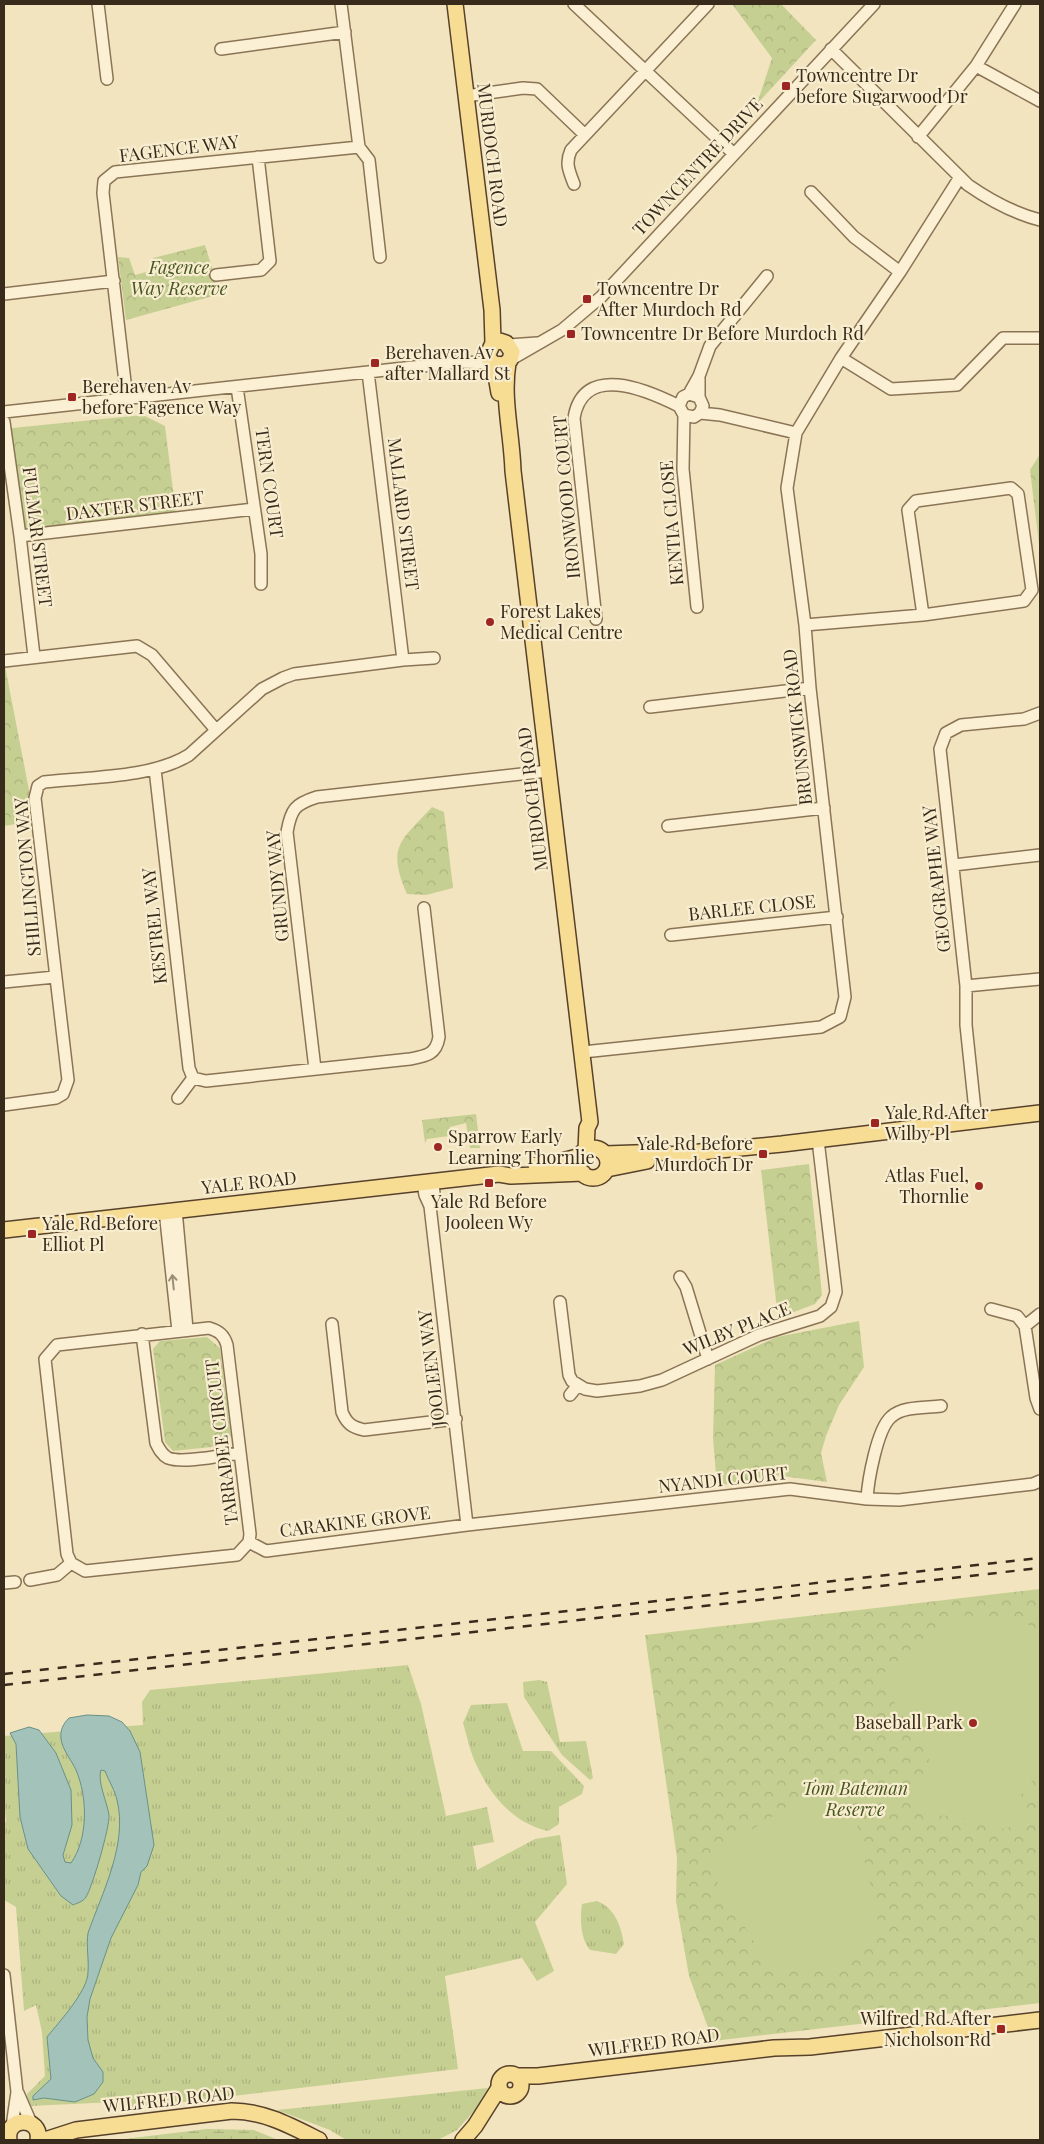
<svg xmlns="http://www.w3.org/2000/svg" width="1044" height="2144" font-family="'Playfair Display',serif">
  <defs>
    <pattern id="grass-tufts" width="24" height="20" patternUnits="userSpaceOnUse" patternTransform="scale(1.25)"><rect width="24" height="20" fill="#c6cf92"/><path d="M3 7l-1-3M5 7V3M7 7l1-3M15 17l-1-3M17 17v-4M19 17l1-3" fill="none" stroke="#abb27d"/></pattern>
    <pattern id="forest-crowns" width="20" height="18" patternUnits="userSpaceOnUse" patternTransform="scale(1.25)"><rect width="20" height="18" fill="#c6cf92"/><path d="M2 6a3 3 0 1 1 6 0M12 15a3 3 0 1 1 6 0" fill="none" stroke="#abb27d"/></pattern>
    <pattern id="wetland-marsh" width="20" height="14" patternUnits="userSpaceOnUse" patternTransform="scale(1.25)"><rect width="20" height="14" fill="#c6cf92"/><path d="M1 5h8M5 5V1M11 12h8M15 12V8" fill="none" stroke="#abb27d"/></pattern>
  </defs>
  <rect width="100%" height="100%" fill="#f1e4bf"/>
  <path fill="url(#grass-tufts)" d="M408,1665L421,1704L446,1816L487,1807L494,1842L473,1846L477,1870L535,1839L560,1835L567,1884L535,1922L554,1971L537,1981L522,1958L445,1976L458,2069L125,2109L115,2102L29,2106L27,2094L45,2076L42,2032L36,2005L24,2011L16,1907L4,1900V1822H6L4,1800V1736L143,1725L142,1702L150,1690Z
    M539,1680L547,1682L560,1742L586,1741L593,1778L590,1780L562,1755L524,1697L523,1682Z
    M507,1703L523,1751H551L584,1786L582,1794L559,1807V1824L548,1831C514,1824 490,1795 476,1764C470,1752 467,1736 463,1723L471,1705Z
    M597,1901C615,1908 621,1926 624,1944L616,1954L590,1950C580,1938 580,1918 582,1904Z
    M488,2088L474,2111L457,2130L438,2140H346L330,2130L277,2110Z"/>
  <path fill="url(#forest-crowns)" d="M732,4H781L816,40L757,104L772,58Z
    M205,245L220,294L126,320L118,257L129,258L135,275L154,270L153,258Z
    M143,415L165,426L176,514L30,531L19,524L10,439L12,428Z
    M1040,454V552L1030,470Z
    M4,661L35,821L4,826Z
    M432,807L444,812L453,888L426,895L407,894C386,846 401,841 432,807Z
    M476,1114L480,1148H470L466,1123L450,1127L449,1136L427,1139L425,1143L422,1120Z
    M809,1164L822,1295L815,1304L778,1318L761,1170Z
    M859,1321L864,1367L839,1405L826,1436L821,1453L827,1482L775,1475L717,1486L713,1438L715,1365L777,1337Z
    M207,1337L220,1348L231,1436L221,1446L173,1451L165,1442L153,1349L160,1341Z
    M1040,1589V2003L713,2041L689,1976L676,1901L677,1858L645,1635Z"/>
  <path fill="url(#wetland-marsh)" d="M207,2129L254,2130L278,2140H116Z"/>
  <path fill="#c6cf92" d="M950,1615L1023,1618L1040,1638V1771L1020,1796L1029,1815C999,1838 996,1827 964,1818C952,1815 937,1816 925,1816L905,1787L934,1768L879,1677Z
    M832,1788L851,1797L881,1935C837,1968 823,1981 767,1963L717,1881L709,1856L814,1791Z"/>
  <path fill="#a3c2ba" stroke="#699188" d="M87,1715L109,1716L122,1722L130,1731L140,1752L154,1845L147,1866L141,1872L138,1885L111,1938L90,1999L87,2017L88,2040L93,2058L103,2072V2082L94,2094L75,2102L44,2098L33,2100V2096L51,2079L47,2037C59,2022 88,1991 88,1972C89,1958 86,1946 88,1933C102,1893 128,1844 117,1800C115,1791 109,1781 105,1771L101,1770C97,1781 107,1802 109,1815C110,1827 92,1888 86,1897C83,1902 77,1903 73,1905L61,1896L28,1849L20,1817L16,1744L10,1733L29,1727L39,1730L56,1753L71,1790L72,1825L63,1855L65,1862L71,1863C88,1839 88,1798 76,1770C72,1761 62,1749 61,1739C60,1730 63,1724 69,1718Z"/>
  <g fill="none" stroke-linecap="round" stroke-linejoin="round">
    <defs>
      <path id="minor" d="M98,4L107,79
        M341,4L359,147L369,160L380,257
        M574,4L734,154
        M221,49L345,32
        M831,49L968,185C991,201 1013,213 1040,220
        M976,66L1040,101
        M466,96L523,88L537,89L585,135
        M918,137L976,66L1015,4
        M574,184C569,171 565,163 571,150L708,4
        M811,192L854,237L900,272
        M216,275L261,270L270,261L258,157
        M4,294L114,281
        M508,345L537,343
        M841,358L891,389L957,385L1003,338H1040
        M510,360L562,330L601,297L874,4
        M368,372L403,660
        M237,387L261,554V584
        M689,394L699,376L710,346L767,276
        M699,397L689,394L683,397L679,406L684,415L694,417L700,413L703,406L699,397V378
        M127,399L103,193L104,181L115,172L359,147
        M4,412L459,362L492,363
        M700,413L720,415L796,433
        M684,415L683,469L697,607
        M4,422L20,536L34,656
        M20,536L254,509
        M596,619L574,418C583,362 647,390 679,406
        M805,625L923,615L1024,601L1032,590L1018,494L1011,488L916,501L908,510L923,615
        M4,661L137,646L152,655L216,730
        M650,707L810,688
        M155,769L189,1068L193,1078L206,1081L410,1059C426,1056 436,1055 439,1037L424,908
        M668,826L824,808
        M954,865L1040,855
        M671,935L837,917
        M4,982L55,977
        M966,986L1040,979
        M583,1052L821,1027L840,1017L845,997L810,688L805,625L787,488L796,433L841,358L900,272L960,177
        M315,1069L287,832C291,809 295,804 317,797L548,771
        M178,1098L193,1078
        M4,1105L56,1098L63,1094L68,1080L35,798L38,786L44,782C87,777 153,778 189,755L262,689L283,678L294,674L403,660L434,658
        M976,1120L966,1025V986L940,749L946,733L961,725L1024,719L1040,713
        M423,1183L425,1195L430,1206L467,1525
        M430,1206L434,1194L433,1182
        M176,1210L187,1329
        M165,1211L178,1331
        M680,1277L686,1287L708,1359
        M560,1302L569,1375L572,1381L585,1389L597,1391L640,1386L662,1380L759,1335L820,1316L831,1307L836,1292L818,1140
        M991,1309L1017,1316L1025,1326L1036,1398L1040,1409
        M332,1324L342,1412C347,1424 352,1427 364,1430L456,1419
        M1025,1326L1040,1314
        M209,1328C219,1331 224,1335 227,1345L250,1534L249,1542L237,1555L85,1571L71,1563L67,1554L45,1359L57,1345Z
        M142,1334L156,1443C159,1449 162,1455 168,1458C183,1464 224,1455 240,1453
        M570,1395L578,1385
        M867,1499C868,1481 877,1429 891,1417C903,1406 926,1408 941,1406
        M249,1542L266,1551L467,1525L790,1489L867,1499L899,1500L1033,1484L1040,1481
        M30,1580L57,1575L71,1563
        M4,1583L15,1582
        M4,1975L17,2092L12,2126
        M18,2093L31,2123"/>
      <path id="major" d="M455,4L492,310L493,343
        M508,363C502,398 512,435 513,471L590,1122L587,1128L586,1150
        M494,364L504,365L510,360L512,352L506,343L500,341L493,343L488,354L489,359L494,364L499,393
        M578 1163a15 15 0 1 1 30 0a15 15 0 1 1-30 0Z
        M605,1154L664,1152L669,1155L782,1144L1040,1113
        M536,1165L555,1163L581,1156
        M607,1169L647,1161
        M4,1230L499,1174L511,1176L583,1173
        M499 2085a11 11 0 1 1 22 0a11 11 0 1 1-22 0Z
        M517,2076H538L774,2048L810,2047L1040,2020
        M9,2140C5,2116 42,2116 38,2140
        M45,2140L76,2130L232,2111C264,2111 291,2126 319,2140
        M463,2140L475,2126L499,2088"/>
    </defs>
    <use href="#minor" stroke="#8b7456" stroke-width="14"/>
    <use href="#major" stroke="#58412b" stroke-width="18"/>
    <use href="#minor" stroke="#fbf0d3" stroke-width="11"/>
    <use href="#major" stroke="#f7dc94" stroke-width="15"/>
    <path stroke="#392b1c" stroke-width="2.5" stroke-dasharray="9 9" stroke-linecap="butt" d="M4,1674L1040,1558
      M4,1685L1040,1568"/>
  </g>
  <defs><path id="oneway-shaft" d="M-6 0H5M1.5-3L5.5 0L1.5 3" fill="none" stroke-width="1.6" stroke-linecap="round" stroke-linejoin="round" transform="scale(1.25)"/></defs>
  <use stroke="#9a8e78" href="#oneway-shaft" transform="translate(173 1282) rotate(-96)"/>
  <g fill="#9d2622" stroke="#f8edcf" stroke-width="2">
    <rect x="781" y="81" width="10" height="10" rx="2.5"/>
    <rect x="582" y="294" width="10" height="10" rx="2.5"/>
    <rect x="566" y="329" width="10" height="10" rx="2.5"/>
    <rect x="370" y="358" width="10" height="10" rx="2.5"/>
    <rect x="67" y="392" width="10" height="10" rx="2.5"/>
    <circle cx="490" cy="622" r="5"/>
    <rect x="870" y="1118" width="10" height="10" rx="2.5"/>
    <circle cx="438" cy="1147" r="5"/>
    <rect x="758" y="1149" width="10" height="10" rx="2.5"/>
    <rect x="484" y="1178" width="10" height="10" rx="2.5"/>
    <circle cx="979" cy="1186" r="5"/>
    <rect x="27" y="1229" width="10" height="10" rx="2.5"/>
    <circle cx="973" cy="1723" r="5"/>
    <rect x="996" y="2024" width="10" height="10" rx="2.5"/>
  </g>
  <g text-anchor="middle" stroke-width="4.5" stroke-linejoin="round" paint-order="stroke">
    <g font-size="18" fill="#392b1c" stroke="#f8edcf" text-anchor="start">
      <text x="796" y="82">Towncentre Dr<tspan x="796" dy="21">before Sugarwood Dr</tspan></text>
      <text x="597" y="295">Towncentre Dr<tspan x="597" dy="21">After Murdoch Rd</tspan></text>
      <text x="581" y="340">Towncentre Dr Before Murdoch Rd</text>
      <text x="385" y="359">Berehaven Av<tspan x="385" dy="21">after Mallard St</tspan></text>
      <text x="82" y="393">Berehaven Av<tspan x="82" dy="21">before Fagence Way</tspan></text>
      <text x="500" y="618">Forest Lakes<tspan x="500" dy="21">Medical Centre</tspan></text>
      <text x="885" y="1119">Yale Rd After<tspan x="885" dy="21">Wilby Pl</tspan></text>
      <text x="448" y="1143">Sparrow Early<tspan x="448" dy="21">Learning Thornlie</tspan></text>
      <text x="753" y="1150" text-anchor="end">Yale Rd Before<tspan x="753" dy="21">Murdoch Dr</tspan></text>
      <text x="969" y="1182" text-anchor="end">Atlas Fuel,<tspan x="969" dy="21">Thornlie</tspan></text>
      <text x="489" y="1208" text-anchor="middle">Yale Rd Before<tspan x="489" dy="21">Jooleen Wy</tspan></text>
      <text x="42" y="1230">Yale Rd Before<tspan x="42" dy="21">Elliot Pl</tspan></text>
      <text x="963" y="1729" text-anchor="end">Baseball Park</text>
      <text x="991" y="2025" text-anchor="end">Wilfred Rd After<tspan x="991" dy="21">Nicholson Rd</tspan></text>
    </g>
    <g font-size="18" fill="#392b1c" stroke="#f8edcf">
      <text transform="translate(179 149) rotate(-7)" y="6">FAGENCE WAY</text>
      <text transform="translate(492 155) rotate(83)" y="6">MURDOCH ROAD</text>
      <text transform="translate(698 167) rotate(-47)" y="6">TOWNCENTRE DRIVE</text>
      <text transform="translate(269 483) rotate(82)" y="6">TERN COURT</text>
      <text transform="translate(567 497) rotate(-95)" y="6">IRONWOOD COURT</text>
      <text transform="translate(135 506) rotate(-7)" y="6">DAXTER STREET</text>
      <text transform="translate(403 514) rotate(83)" y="6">MALLARD STREET</text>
      <text transform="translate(672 523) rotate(-95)" y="6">KENTIA CLOSE</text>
      <text transform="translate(37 537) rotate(83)" y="6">FULMAR STREET</text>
      <text transform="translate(798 727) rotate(-96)" y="6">BRUNSWICK ROAD</text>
      <text transform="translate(533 799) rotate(-97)" y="6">MURDOCH ROAD</text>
      <text transform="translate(28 877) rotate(-95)" y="6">SHILLINGTON WAY</text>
      <text transform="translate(937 879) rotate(-96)" y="6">GEOGRAPHE WAY</text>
      <text transform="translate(278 886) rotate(-95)" y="6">GRUNDY WAY</text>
      <text transform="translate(752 908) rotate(-6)" y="6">BARLEE CLOSE</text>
      <text transform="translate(155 926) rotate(-96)" y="6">KESTREL WAY</text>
      <text transform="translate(249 1183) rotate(-6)" y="6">YALE ROAD</text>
      <text transform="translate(737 1329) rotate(-22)" y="6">WILBY PLACE</text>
      <text transform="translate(432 1368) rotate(-97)" y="6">JOOLEEN WAY</text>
      <text transform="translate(222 1442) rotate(-97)" y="6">TARRADEE CIRCUIT</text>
      <text transform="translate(723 1480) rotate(-6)" y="6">NYANDI COURT</text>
      <text transform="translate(355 1522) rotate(-7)" y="6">CARAKINE GROVE</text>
      <text transform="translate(654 2043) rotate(-7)" y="6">WILFRED ROAD</text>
      <text transform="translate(169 2100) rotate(-6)" y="6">WILFRED ROAD</text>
    </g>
    <g font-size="18" font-style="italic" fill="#475721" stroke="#f8edcf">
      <text x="179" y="274">Fagence<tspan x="179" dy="21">Way Reserve</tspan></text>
      <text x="855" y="1795">Tom Bateman<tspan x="855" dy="21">Reserve</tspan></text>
    </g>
  </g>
  <rect width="1044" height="2144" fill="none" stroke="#392b1c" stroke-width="10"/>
</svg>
